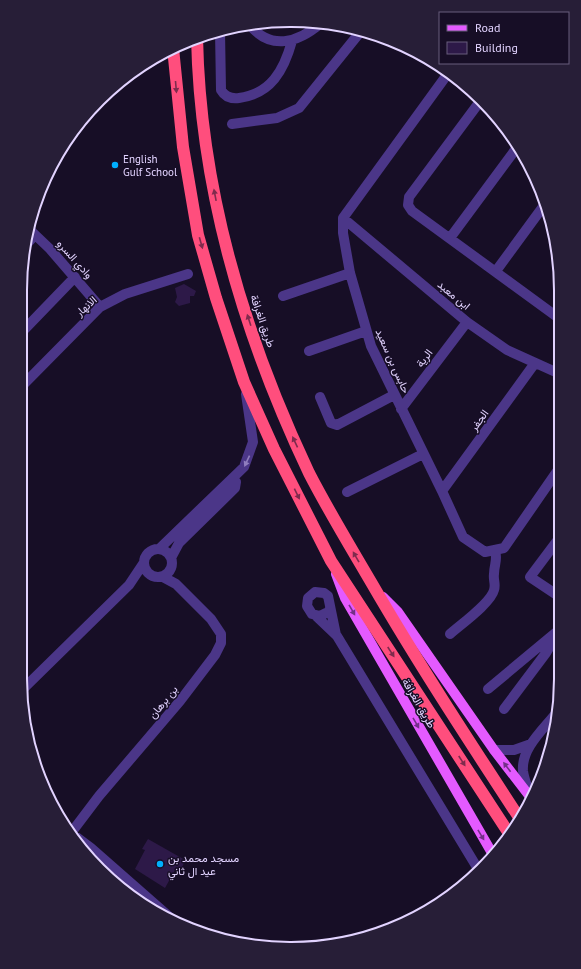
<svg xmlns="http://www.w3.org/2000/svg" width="581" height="969" font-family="'PT Sans',Vazirmatn,sans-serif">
  <rect width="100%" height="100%" fill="#170e26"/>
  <path fill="#2d1948" d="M184,284L196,291L194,296H190V303L179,306L175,302L177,297L175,288Z
    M148,839L185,860L181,870L176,868L165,888L135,869L145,850L142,849Z"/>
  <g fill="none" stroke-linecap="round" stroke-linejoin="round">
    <path stroke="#4b3688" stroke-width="10" d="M249,24C270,51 298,43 321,23
      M220,31L221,90C225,97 231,99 239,98C271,94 284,70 292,41
      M449,72L343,218V233L350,273L371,346L442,491L463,537L485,552L504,548L560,467
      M482,101L478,104L409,197L408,205L412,211L560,319
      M232,124L277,118L299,108L361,31
      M343,218L467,322L507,350L560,374
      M29,229L50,249L100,307
      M450,238L518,146
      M26,245L35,235
      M496,271L545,204
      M283,296L350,273
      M21,333L75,277
      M309,351L366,331
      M20,388L100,307L125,294L188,274
      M320,397L331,423L337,425L394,395
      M401,409L467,322
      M442,491L535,363
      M347,492L423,454
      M560,537L530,577L560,597
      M144 563a14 14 0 1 1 28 0a14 14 0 1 1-28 0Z
      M159,549L244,467L253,442L246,394
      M171,558L179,543L235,488L236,482H230
      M330,609L328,612L320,616L312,614L307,606L308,598L315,592L324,593L328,596L336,635
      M316,616L337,636L478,869
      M450,634C460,625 491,603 494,590C496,584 493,580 494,574C494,564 498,561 495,550
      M488,689L560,629
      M22,690L129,585L143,564
      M504,709L546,653L556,636
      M494,750H514L531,744
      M530,796C528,788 524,779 523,771C521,748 544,729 557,712
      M71,833L99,796L180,701L215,655L221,643V634L211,619L176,584L163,577
      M71,833L91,848L173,920"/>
    <path stroke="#e45aff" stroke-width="10" d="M336,574L345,598L492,853
      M383,597L398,612L494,750L531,798"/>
    <path stroke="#ff4e7d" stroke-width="12" d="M197,37C200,188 245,338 309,473C328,510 350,546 371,582C418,663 469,741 520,819
      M173,48L183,147L198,235L216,298L244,382L274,449L331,561L510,835"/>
  </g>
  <defs><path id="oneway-solid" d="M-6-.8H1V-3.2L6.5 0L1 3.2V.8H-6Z"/></defs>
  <g fill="#7f2b4d">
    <use href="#oneway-solid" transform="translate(176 87) rotate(85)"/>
    <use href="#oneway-solid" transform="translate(215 195) rotate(-101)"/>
    <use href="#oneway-solid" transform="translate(201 243) rotate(74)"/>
    <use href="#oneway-solid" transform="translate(249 320) rotate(-108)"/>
    <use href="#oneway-solid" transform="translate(295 442) rotate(-115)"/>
    <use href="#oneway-solid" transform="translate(297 494) rotate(64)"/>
    <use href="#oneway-solid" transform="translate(356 557) rotate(-120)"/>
    <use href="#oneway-solid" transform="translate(391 652) rotate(57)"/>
    <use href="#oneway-solid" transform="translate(462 761) rotate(57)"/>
  </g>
  <use fill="#8f7dbe" href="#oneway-solid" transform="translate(247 461) rotate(115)"/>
  <g fill="#733088">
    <use href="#oneway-solid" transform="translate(352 610) rotate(60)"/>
    <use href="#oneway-solid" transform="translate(416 723) rotate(60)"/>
    <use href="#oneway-solid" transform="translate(507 767) rotate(-127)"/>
    <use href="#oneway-solid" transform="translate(481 835) rotate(59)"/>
  </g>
  <g fill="#00affe" stroke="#170e26" stroke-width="1.5">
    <circle cx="115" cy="165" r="4"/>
    <circle cx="160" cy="864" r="4"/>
  </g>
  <g text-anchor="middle" stroke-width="3" stroke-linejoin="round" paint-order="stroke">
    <g font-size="11" fill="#e2d3ff" stroke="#170e26" text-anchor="start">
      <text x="123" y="163">English<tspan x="123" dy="13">Gulf School</tspan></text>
      <text x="168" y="862">مسجد محمد بن<tspan x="168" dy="13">عيد ال ثاني</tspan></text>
    </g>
    <g font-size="11" fill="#e2d3ff" stroke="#170e26">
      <text transform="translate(75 259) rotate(48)" y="4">وادي السرو</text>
      <text transform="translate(454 295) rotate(40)" y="4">ابن معبد</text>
      <text transform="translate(86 306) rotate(-42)" y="4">الانهار</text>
      <text transform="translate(263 321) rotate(71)" y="4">طريق الغرافة</text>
      <text transform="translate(424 358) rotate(-53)" y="4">الرية</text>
      <text transform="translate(393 361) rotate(66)" y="4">حابس بن سعيد</text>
      <text transform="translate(479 420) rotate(-54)" y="4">الجفر</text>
      <text transform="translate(163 702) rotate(-51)" y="4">بن برهان</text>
      <text transform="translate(419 703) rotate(60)" y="4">طريق الغرافة</text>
    </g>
  </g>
  <path d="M0 0H581V969H0ZM290 27H291A263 263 0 0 1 554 290V679A263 263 0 0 1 291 942H290A263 263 0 0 1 27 679V290A263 263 0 0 1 290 27Z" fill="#271e37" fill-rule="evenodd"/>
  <path fill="none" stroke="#e2d3ff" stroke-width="2" d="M290 27H291A263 263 0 0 1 554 290V679A263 263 0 0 1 291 942H290A263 263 0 0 1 27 679V290A263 263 0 0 1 290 27Z"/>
  <rect x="439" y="12" width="130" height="52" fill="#170e26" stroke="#685d7d"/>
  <rect x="447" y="25" width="20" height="6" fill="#e45aff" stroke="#685d7d"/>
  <text x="475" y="32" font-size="12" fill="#e2d3ff">Road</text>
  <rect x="447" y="42" width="20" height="12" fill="#2d1948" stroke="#685d7d"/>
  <text x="475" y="52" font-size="12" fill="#e2d3ff">Building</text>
</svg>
